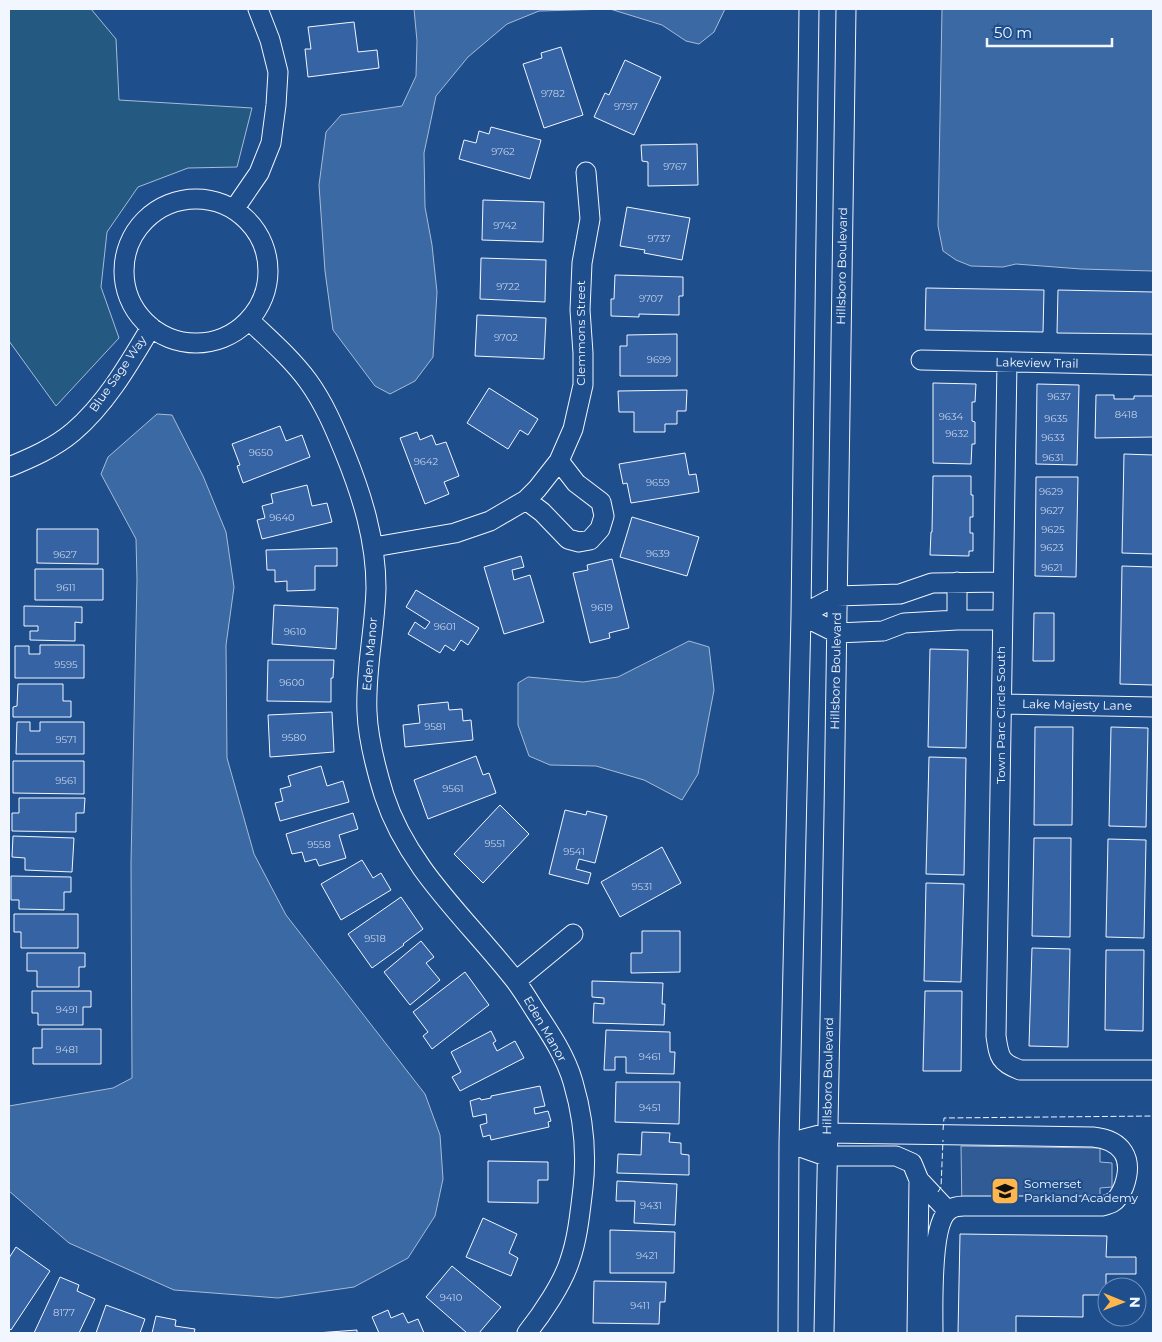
<svg xmlns="http://www.w3.org/2000/svg" width="1162" height="1342" font-family="Montserrat,sans-serif">
  <rect width="100%" height="100%" fill="#1f4e8c"/>
  <path fill="#245a82" stroke="#a8bbd7" d="M9,9H91L116,39L119,100L252,108L237,167L188,168L138,187L107,232L101,287L119,338L56,406L9,341Z"/>
  <path fill="#305b95" stroke="#a8bbd7" d="M961,1146L1100,1148V1162L1112,1163V1187L1100,1188V1214L962,1212Z"/>
  <path fill="#3b69a3" stroke="#a8bbd7" d="M414,9H725L714,32L699,44L686,41L662,25L610,9L539,11L507,24L468,57L436,96L424,153L425,207L432,245L437,292L433,357L415,381L390,394L375,386L333,330L325,271L319,185L326,132L341,115L402,106L416,76L417,41Z
    M942,9H1153V271L1081,269L1016,264L1003,267L971,266L956,260L943,251L938,226Z
    M157,414L172,415L203,476L226,532L234,587L226,645L227,758L254,854L286,915L425,1094L440,1135L443,1179L435,1216L408,1258L354,1287L278,1298L174,1290L69,1243L9,1191V1106L113,1088L132,1078L131,863L137,579L136,539L101,474L108,457Z
    M689,641L709,647L714,690L698,774L682,800L644,780L596,766L550,765L529,756L518,725V683L528,677L583,682L618,677Z"/>
  <path fill="#3563a3" stroke="#f2f6ff" d="M354,22L358,52L377,50L379,68L308,77L305,49H311L308,27Z
    M561,47L583,115L544,128L523,64L542,58L541,53Z
    M625,60L661,77L634,135L594,117L605,93L609,95Z
    M491,127L541,140L530,179L459,159L464,140L476,143L479,131L489,134Z
    M697,144L698,185L648,186V162L642,161L641,145Z
    M483,200L544,202L543,242L482,240Z
    M627,207L690,218L682,260L644,253L645,250L620,246Z
    M481,258L546,260L545,302L480,299Z
    M615,275L683,277V296H679V315L639,314V317L611,316V299H614Z
    M926,288L1044,290L1043,332L925,330Z
    M1058,290L1153,292V334L1057,333Z
    M477,315L546,318L544,359L475,356Z
    M677,334V376H620V346H627V335Z
    M933,383L976,384L975,402H972V421L975,422V444H972L971,464L933,463Z
    M1037,384L1079,385L1077,465L1036,464Z
    M489,388L538,419L528,435L520,430L508,449L467,423Z
    M687,390L686,411H677V424H665V432H634V412H619L618,391Z
    M1096,395H1114V399H1134V396H1153V437L1095,438Z
    M280,426L286,441L302,435L310,457L243,483L237,466L240,465L232,444Z
    M417,432L420,440L432,435L436,445L446,442L459,476L444,482L449,494L425,504L400,438Z
    M685,453L689,475L696,474L699,492L631,503L627,483L623,484L619,464Z
    M1124,454L1153,455V554L1122,553Z
    M933,476H971V495H973V517H970V533H973V551H969V556L930,555L931,532H932Z
    M1036,477H1078L1076,577L1035,576Z
    M307,485L312,506L327,503L332,522L262,539L257,520L265,518L262,506L273,503L271,494Z
    M632,517L699,537L687,576L620,557Z
    M37,529H98V564L37,563Z
    M337,548V566H315V590L287,591V581L275,582V570H267L266,550Z
    M521,556L524,567L512,570L514,580L530,575L544,622L504,634L484,567Z
    M612,559L629,628L609,633L610,638L590,643L573,573L588,570L587,565Z
    M1122,566L1153,567V685L1120,684Z
    M35,569H103V600H35Z
    M416,590L479,628L468,645L461,640L454,651L445,645L440,653L408,634L415,622L425,629L430,622L406,607Z
    M274,605L338,608L336,649L272,644Z
    M24,606L82,607V623L75,622V641L30,640V631H38V626H24Z
    M1034,613H1054V661H1033Z
    M40,645H84V678H15V646H29V654H40Z
    M930,649L968,650L966,748L928,747Z
    M268,660H334L333,678H331V702L267,701Z
    M18,684H63V701H71V717H13V707L17,706Z
    M448,702L449,710L462,709L463,721L471,720L473,740L405,747L403,725L420,723L418,705Z
    M332,712L334,752L270,757L268,715Z
    M17,722H30V731H40V722H84V754H16Z
    M1035,727H1073L1072,825H1034Z
    M1111,727L1148,728L1146,827L1109,826Z
    M476,756L483,775L489,773L496,793L428,819L414,780Z
    M929,757L966,758L964,875L926,874Z
    M13,761H84V794L13,793Z
    M321,766L327,786L343,781L349,802L280,821L275,803L283,801L280,789L291,786L288,776Z
    M19,798H85L84,813H76V832L12,831V813H19Z
    M500,805L529,834L483,883L454,854Z
    M565,810L586,815L587,811L607,816L595,863L579,859L576,869L591,873L588,884L549,874Z
    M353,813L358,829L339,835L346,858L319,866L316,859L305,862L302,852L292,854L286,834Z
    M13,836L74,838L72,872L25,870V858L12,857Z
    M1034,838H1071L1070,937L1032,936Z
    M1108,839L1146,840L1144,938L1106,937Z
    M662,847L681,883L620,917L601,882Z
    M362,860L373,878L381,873L391,890L341,920L321,884Z
    M11,876L71,877V892H64V910L19,909V900H11Z
    M926,883L964,884L961,982L924,981Z
    M401,897L423,929L403,944L404,945L372,968L348,934Z
    M14,914H78V948H21V932H14Z
    M642,931H680V972L631,973V953H642Z
    M421,941L434,957L426,963L440,980L410,1005L384,972Z
    M1032,948L1070,949L1068,1047L1029,1046Z
    M1106,950H1144L1143,1031L1105,1030Z
    M27,953H85V967H79V987H37V971H27Z
    M465,972L489,1005L432,1049L423,1036L428,1032L413,1012Z
    M592,981L663,983L662,1004H665L664,1025L593,1023L594,1003L604,1004V998L592,997Z
    M32,991H91V1007H83V1025H38V1013H32Z
    M925,991H962L961,1071H923Z
    M42,1029H101V1064H33V1048H42Z
    M606,1030L670,1032V1052H675L674,1074L626,1073V1057H615V1070H604Z
    M491,1031L496,1041L493,1043L497,1051L515,1041L524,1058L460,1091L452,1077L461,1072L451,1052Z
    M616,1082H680L679,1124L615,1122Z
    M540,1086L545,1106L534,1108L535,1114L548,1111L551,1121L548,1122L549,1127L491,1140L490,1135L483,1137L480,1125L487,1123L486,1114L473,1117L470,1101L480,1098L481,1100L491,1098V1096Z
    M642,1132L670,1133L669,1142L681,1143V1154L689,1155V1175L617,1173L618,1154L641,1155Z
    M488,1161L548,1162V1180H538V1203L488,1202Z
    M617,1181L677,1184L675,1225L634,1223L635,1201H616Z
    M483,1218L517,1234L509,1253L518,1258L511,1276L466,1257Z
    M610,1230L675,1232L674,1273H610Z
    M960,1234L1107,1236L1106,1257H1136V1274H1106V1295H1083V1317L1016,1316V1333H958Z
    M16,1247L50,1271L11,1330L9,1328V1258Z
    M452,1266L501,1307L479,1333H467L426,1297Z
    M60,1277L79,1285L77,1291L95,1299L79,1333H34Z
    M594,1281L666,1282L665,1302H660L659,1324L593,1323Z
    M106,1305L145,1319L140,1333H96Z
    M388,1310L391,1318L403,1313L408,1323L418,1319L424,1333H379L372,1317Z
    M156,1316L176,1320L175,1326L195,1329L194,1333H152Z
    M357,1330V1333H316Z"/>
  <g fill="none" stroke-linecap="round" stroke-linejoin="round">
    <defs>
      <path id="minor" d="M124 271a72 72 0 1 1 144 0a72 72 0 1 1-144 0Z
        M235,208L259,173L271,143L276,105L278,72L270,40L258,9
        M249,320C270,340 291,358 308,381C324,403 334,427 344,451C362,495 376,540 376,588C375,630 365,671 367,712C368,740 376,769 384,795C408,869 468,920 514,979C522,989 529,1001 536,1012C550,1033 566,1057 573,1082C583,1116 587,1153 583,1188C580,1212 578,1237 570,1260C563,1283 542,1314 527,1333
        M921,360L1153,365
        M1007,362C1002,586 1000,811 996,1036C999,1056 999,1062 1020,1070H1153
        M9,467C31,458 54,448 73,432C106,404 129,364 151,327
        M526,500L542,512L568,539L579,542L590,540L600,529L604,516L601,502L576,483L559,461
        M374,547L455,533L490,521L526,500L537,489L559,461L573,429L583,385V353L580,310L582,263L590,219L586,172
        M801,615L837,596L900,594L932,583L1002,582
        M801,615L837,633L883,631L904,623L957,620H1001
        M957,620V582
        M1002,704L1153,707
        M516,981L573,934
        M789,1143L827,1133L1093,1137C1122,1140 1134,1158 1124,1186C1122,1191 1118,1199 1113,1202C1110,1204 1106,1205 1102,1206H964C959,1206 953,1207 949,1210C930,1224 933,1309 933,1333
        M789,1143L826,1156H896L912,1163L919,1180L917,1333
        M919,1180L948,1211
        M788,1333L789,1143L801,615L809,9
        M824,1333L834,813L846,9"/>
    </defs>
    <use href="#minor" stroke="#f2f6ff" stroke-width="21"/>
    <use href="#minor" stroke="#1f4e8c" stroke-width="19"/>
    <path stroke="#f2f6ff" stroke-width="1" stroke-dasharray="6 2.5" stroke-linecap="butt" d="M943,1130L944,1118L1153,1116
      M938,1192L941,1187L943,1140"/>
  </g>
  <defs>
    <symbol id="school-square" viewBox="-11 -11 22 22"><rect x="-9" y="-9" width="18" height="18" rx="4" fill="#ffb74d" stroke="#1f4e8c"/><path d="M0-5L7-2L0 1L-7-2ZM-4 1L0 2.5L4 1V4Q0 6-4 4Z" fill="#111"/></symbol>
  </defs>
  <g fill-rule="evenodd">
    <use href="#school-square" x="989" y="1175" width="32" height="32"/>
  </g>
  <g text-anchor="middle" stroke-width="4" stroke-linejoin="round" paint-order="stroke">
    <g font-size="10" fill="#c3d1e8">
      <text x="553" y="97">9782</text>
      <text x="626" y="110">9797</text>
      <text x="503" y="155">9762</text>
      <text x="675" y="170">9767</text>
      <text x="505" y="229">9742</text>
      <text x="659" y="242">9737</text>
      <text x="508" y="290">9722</text>
      <text x="651" y="302">9707</text>
      <text x="506" y="341">9702</text>
      <text x="659" y="363">9699</text>
      <text x="1059" y="400">9637</text>
      <text x="1126" y="418">8418</text>
      <text x="951" y="420">9634</text>
      <text x="1056" y="422">9635</text>
      <text x="957" y="437">9632</text>
      <text x="1053" y="441">9633</text>
      <text x="261" y="456">9650</text>
      <text x="1053" y="461">9631</text>
      <text x="426" y="465">9642</text>
      <text x="658" y="486">9659</text>
      <text x="1051" y="495">9629</text>
      <text x="1052" y="514">9627</text>
      <text x="282" y="521">9640</text>
      <text x="1053" y="533">9625</text>
      <text x="1052" y="551">9623</text>
      <text x="658" y="557">9639</text>
      <text x="65" y="558">9627</text>
      <text x="1052" y="571">9621</text>
      <text x="66" y="591">9611</text>
      <text x="602" y="611">9619</text>
      <text x="445" y="630">9601</text>
      <text x="295" y="635">9610</text>
      <text x="66" y="668">9595</text>
      <text x="292" y="686">9600</text>
      <text x="435" y="730">9581</text>
      <text x="294" y="741">9580</text>
      <text x="66" y="743">9571</text>
      <text x="66" y="784">9561</text>
      <text x="453" y="792">9561</text>
      <text x="495" y="847">9551</text>
      <text x="319" y="848">9558</text>
      <text x="574" y="855">9541</text>
      <text x="642" y="890">9531</text>
      <text x="375" y="942">9518</text>
      <text x="67" y="1013">9491</text>
      <text x="67" y="1053">9481</text>
      <text x="650" y="1060">9461</text>
      <text x="650" y="1111">9451</text>
      <text x="651" y="1209">9431</text>
      <text x="647" y="1259">9421</text>
      <text x="451" y="1301">9410</text>
      <text x="640" y="1309">9411</text>
      <text x="64" y="1316">8177</text>
    </g>
    <g font-size="12" fill="#f2f6ff" stroke="#1f4e8c">
      <text transform="translate(842 266) rotate(-89)" y="4">Hillsboro Boulevard</text>
      <text transform="translate(581 333) rotate(-90)" y="4">Clemmons Street</text>
      <text transform="translate(1037 363) rotate(1)" y="4">Lakeview Trail</text>
      <text transform="translate(118 374) rotate(-55)" y="4">Blue Sage Way</text>
      <text transform="translate(370 654) rotate(-85)" y="4">Eden Manor</text>
      <text transform="translate(836 671) rotate(-89)" y="4">Hillsboro Boulevard</text>
      <text transform="translate(1077 705) rotate(1)" y="4">Lake Majesty Lane</text>
      <text transform="translate(1001 715) rotate(-90)" y="4">Town Parc Circle South</text>
      <text transform="translate(545 1029) rotate(60)" y="4">Eden Manor</text>
      <text transform="translate(828 1076) rotate(-89)" y="4">Hillsboro Boulevard</text>
    </g>
    <g font-size="12" fill="#f2f6ff" stroke="#1f4e8c" text-anchor="start">
      <text x="1024" y="1188">Somerset<tspan x="1024" dy="14">Parkland Academy</tspan></text>
    </g>
  </g>
  <rect width="1162" height="1342" fill="none" stroke="#f2f6ff" stroke-width="20"/>
  <g transform="translate(1122 1302) rotate(91)"><circle r="24" fill="#1f4e8c" stroke="#7391ba"/>
  <path d="M0-4L9 19L0 12L-9 19Z" fill="#ffb74d"/>
  <text y="-8" font-size="14" font-weight="bold" text-anchor="middle" fill="#f2f6ff">N</text>
  </g>
  <path d="M987 38v8h125v-8" fill="none" stroke="#f2f6ff" stroke-width="2.5"/>
  <text x="994" y="38" font-size="15" fill="#f2f6ff" stroke="#1f4e8c" stroke-width="4" paint-order="stroke">50 m</text>
</svg>
